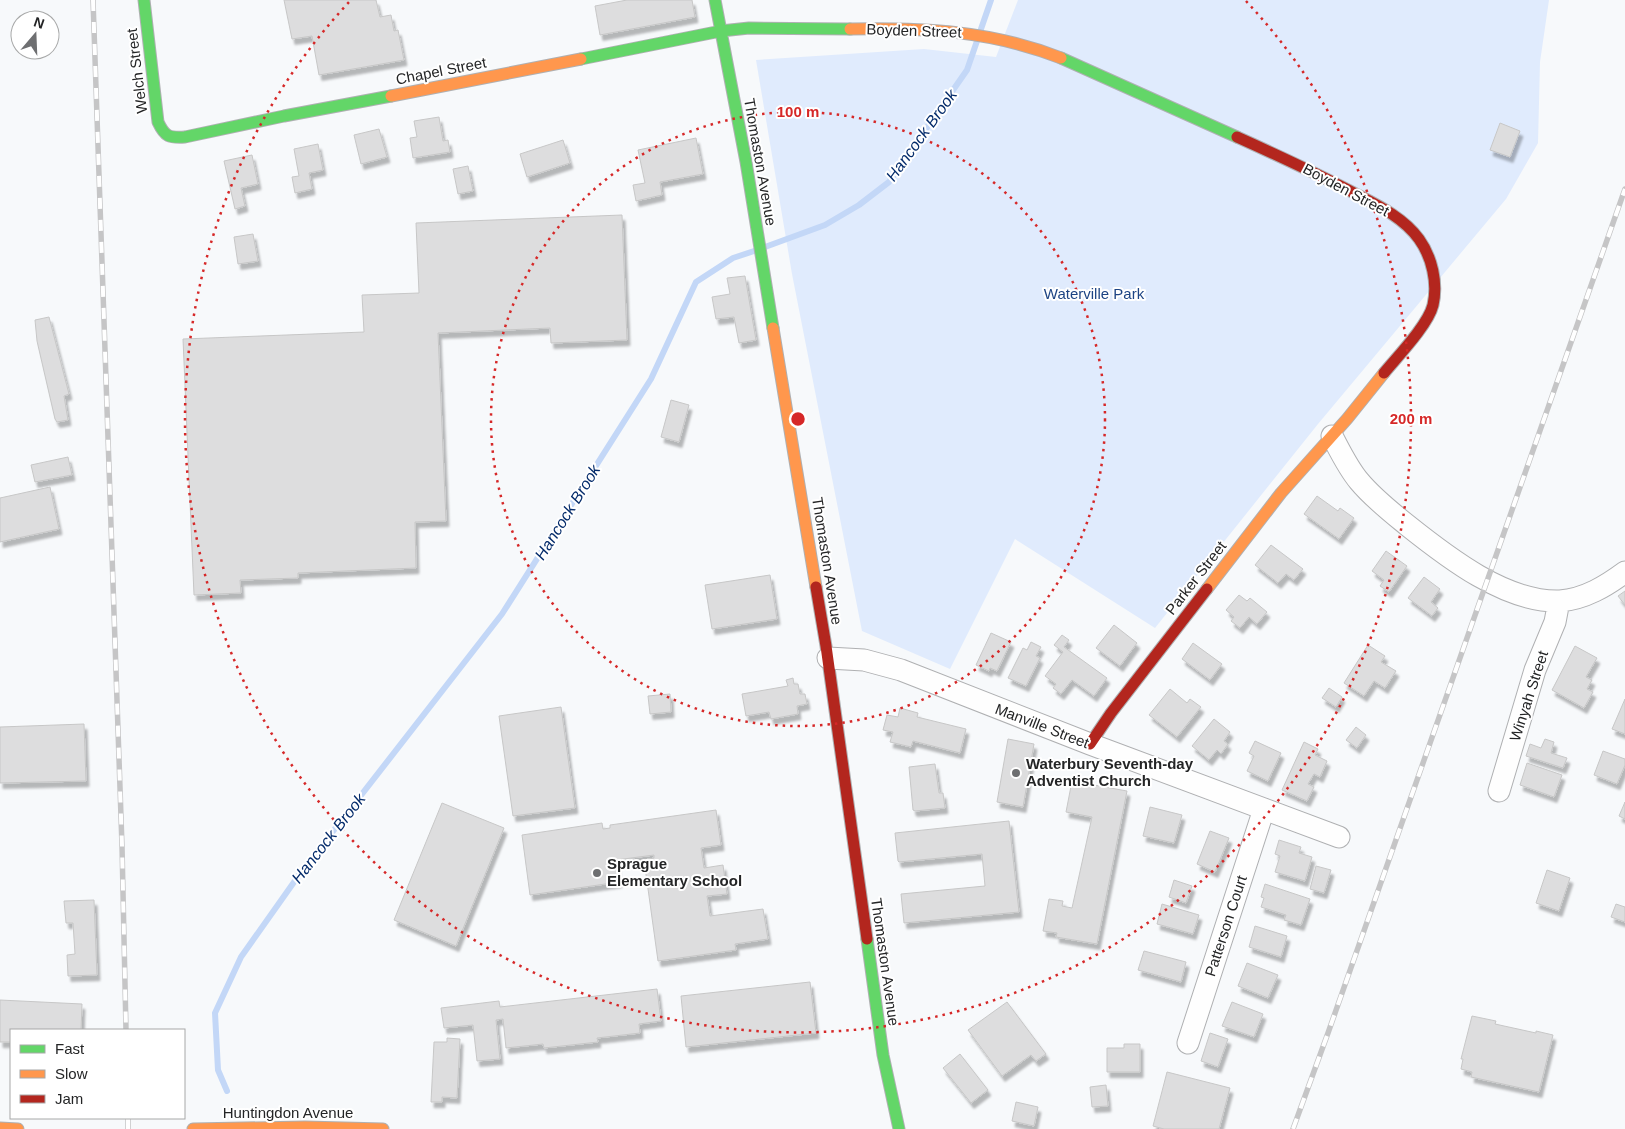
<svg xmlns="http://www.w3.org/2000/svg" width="1625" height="1129" font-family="Arial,sans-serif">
  <defs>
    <filter id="shadow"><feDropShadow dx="3" dy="5.5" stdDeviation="1" flood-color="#0004"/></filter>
  </defs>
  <rect width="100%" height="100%" fill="#f7f9fb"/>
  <path fill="#e0ebfd" d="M1018,0H1549L1540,62L1538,143L1506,199L1318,424L1155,628L1015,539L950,669L862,631L792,274L756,60L924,49L996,57Z"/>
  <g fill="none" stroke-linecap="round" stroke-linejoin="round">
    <path stroke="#c3d7f7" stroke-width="6" d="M981,29L991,0
      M765,247L825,225L859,205L889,182L967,70L977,41
      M227,1091L218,1070L215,1013L241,957L299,875L502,614L651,379L696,282L733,258L754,251"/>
  </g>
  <path fill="#ddddde" stroke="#c7c7c7" filter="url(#shadow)" d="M284,0H376L380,17L391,15L394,31L398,30L404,60L319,75L312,36L292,39Z
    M627,0H692L695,17L600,35L595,6Z
    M439,117L443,141L448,140L450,152L413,158L410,138L417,137L414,121Z
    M1500,123L1520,131L1510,157L1490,150Z
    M379,129L387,157L361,164L354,135Z
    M696,138L703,174L660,182L662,195L636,201L633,185L645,183L638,150Z
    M563,140L570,163L527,177L520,154Z
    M318,144L323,170L309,173L312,189L295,193L292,177L299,176L294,149Z
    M252,155L258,184L241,188L245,206L235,209L224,161Z
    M468,166L473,191L458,194L453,169Z
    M622,215L627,340L551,343L550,328L438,333L446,521L415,522L416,568L298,573V578L240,580L241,593L194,595L183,339L364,332L362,295L419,293L416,223Z
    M253,234L258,261L238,264L234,237Z
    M745,276L756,340L739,343L734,317L716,319L712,297L730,294L727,278Z
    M49,317L69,394L64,396L68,420L57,422L55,419L37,341L35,320Z
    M671,400L689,405L679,442L661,437Z
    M68,457L72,475L35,482L31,465Z
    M50,487L59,529L0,542V498Z
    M1317,496L1338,511L1340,508L1354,518L1339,539L1304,514Z
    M1271,545L1303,569L1294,580L1286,574L1278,583L1255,565Z
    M1386,551L1407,566L1389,592L1380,586L1384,580L1372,571Z
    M770,575L777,619L712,629L705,585Z
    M1424,577L1440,589L1431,602L1438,608L1432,616L1408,598Z
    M1625,591V605L1618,596Z
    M1239,595L1247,601L1250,598L1267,612L1257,624L1249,617L1240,628L1231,621L1234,617L1226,610Z
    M1114,625L1137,643L1120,666L1096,648Z
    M991,633L1011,642L997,671L990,668L989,671L976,665Z
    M1062,635L1069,640L1064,647L1107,678L1094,696L1072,680L1061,694L1053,688L1056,684L1045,676L1063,652L1054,645Z
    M1031,642L1041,647L1036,656L1040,658L1026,686L1008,678L1023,648L1027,650Z
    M1193,643L1222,664L1210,680L1182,659Z
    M1368,645L1385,656L1381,662L1396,671L1385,688L1374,681L1364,696L1344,683Z
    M1575,646L1597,658L1586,677L1592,680L1587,689L1593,692L1584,708L1552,690Z
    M793,678L794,684H798L800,694H805L807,704L797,706L798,714L771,719L769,712L746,716L742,694L788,686L786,680Z
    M1329,688L1342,697L1336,707L1322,698Z
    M1170,689L1187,703L1190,699L1201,707L1177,737L1149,715Z
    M670,694L671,712L650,714L648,696Z
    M1625,699V734L1612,729Z
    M561,707L575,808L513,816L499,716Z
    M900,708L918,713L917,717L966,729L960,753L913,741L911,747L890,742L893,732L883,730L887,715L898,717Z
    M1214,719L1230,732L1224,741L1228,744L1221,754L1217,750L1209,760L1192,746Z
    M84,724L86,781L0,783V727Z
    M1356,727L1366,735L1357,748L1346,740Z
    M1008,739L1034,744L1023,807L997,802Z
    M1545,739L1554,742L1551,753L1567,758L1563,768L1526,756L1530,744L1541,748Z
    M1255,741L1281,753L1268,781L1247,771L1254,756L1249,753Z
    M1304,742L1318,749L1315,755L1327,761L1320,777L1314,774L1308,784L1314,787L1307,801L1282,790Z
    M1603,751L1625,759V765L1617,784L1594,775Z
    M1527,763L1562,775L1554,797L1520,785Z
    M935,764L939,793H943L945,808L915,811L913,810L909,767Z
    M1072,781L1127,791L1097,944L1056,937L1057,933L1043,931L1049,899L1063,901L1062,906L1072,908L1092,817L1066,812Z
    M1625,802V819L1619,816Z
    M442,803L504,828L456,946L394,920Z
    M1150,807L1182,815L1174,843L1143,836Z
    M716,810L721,845L701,848L704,868L723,865L727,894L707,896L710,916L763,909L768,939L735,944L736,950L658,961L644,860L654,858V855L616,860L619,882L530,895L522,835L602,823L603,829L610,828V825Z
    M1009,821L1019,912L904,923L901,894L985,886L982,854L899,862L898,861L895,833Z
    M1210,831L1229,838L1215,872L1197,864Z
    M1279,840L1301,847L1299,853L1312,857L1305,881L1275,872L1280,856L1275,854Z
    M1316,866L1331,870L1324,893L1310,889Z
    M1547,870L1570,878L1559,911L1536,903Z
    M1174,880L1192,886L1186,903L1169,897Z
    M1265,884L1310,899L1301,925L1284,920L1286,915L1261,907L1264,898L1261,897Z
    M94,900L97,975L68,976L67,955L75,954L73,923H66L64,901Z
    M1162,904L1199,915L1193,934L1157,924Z
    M1616,904L1625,907V922L1611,917Z
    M1255,926L1287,936L1281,957L1249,947Z
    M1144,951L1186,962L1181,982L1138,970Z
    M1247,963L1278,975L1268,998L1238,986Z
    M810,982L816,1033L686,1047L681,996Z
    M657,989L661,1021L639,1024L640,1033L597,1038L598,1042L544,1048L543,1044L506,1048L503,1019L496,1020L500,1059L477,1061L473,1025L444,1028L441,1008L499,1001L500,1007Z
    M0,1000L82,1004L81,1030H11V1042H0Z
    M1007,1002L1046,1054L1036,1061L1031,1055L1002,1076L968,1030Z
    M1232,1002L1263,1014L1254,1037L1222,1026Z
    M1472,1016L1496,1021L1495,1024L1536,1033V1031L1553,1035L1539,1092L1471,1077L1472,1072L1461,1069L1463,1059H1461Z
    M1210,1033L1228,1039L1218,1067L1201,1061Z
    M447,1038L460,1039L457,1098L442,1097V1102H431L434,1042H447Z
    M1124,1044H1140V1072H1107V1048H1124Z
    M960,1054L988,1090L971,1103L943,1068Z
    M1167,1072L1230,1088L1219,1129H1164L1153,1126Z
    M1106,1085L1108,1106L1092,1107L1090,1087Z
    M1016,1102L1038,1107L1034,1126L1012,1121Z"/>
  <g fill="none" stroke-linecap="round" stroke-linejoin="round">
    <defs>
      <path id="street" d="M1332,436C1340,451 1348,468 1359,481C1373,498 1391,512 1407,525C1447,557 1506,603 1560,601C1585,599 1606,586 1625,572
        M828,658L864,660L901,670L1090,744L1339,837
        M1499,791L1535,670L1555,622L1559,601
        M1188,1043L1264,809"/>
      <path id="fast" d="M144,0L158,122C165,137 169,138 185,137L284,116L391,96
        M715,0L746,162L773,328
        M1061,58L1237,137
        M581,59L721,31L749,28L850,29
        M867,939L883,1055L899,1129"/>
      <path id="slow" d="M850,29C926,28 989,30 1061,58
        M391,96L581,59
        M773,328L816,587
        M1207,589L1281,493L1347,419L1384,373
        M0,1128L18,1129
        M193,1129L305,1127L383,1129"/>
      <path id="jam" d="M1237,137C1277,155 1316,173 1354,193C1377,205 1403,217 1419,239C1432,257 1438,283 1433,305C1428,325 1398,356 1384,373
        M816,587L826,646L867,939
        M1090,744L1111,713L1207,589"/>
    </defs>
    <use href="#street" stroke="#afb0b2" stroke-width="23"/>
    <use href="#fast" stroke="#afb0b2" stroke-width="13"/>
    <use href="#slow" stroke="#afb0b2" stroke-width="13"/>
    <use href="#jam" stroke="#afb0b2" stroke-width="13"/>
    <use href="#street" stroke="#fefefe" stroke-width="21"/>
    <use href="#fast" stroke="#63d668" stroke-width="11"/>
    <use href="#slow" stroke="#ff974d" stroke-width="11"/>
    <use href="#jam" stroke="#b3261e" stroke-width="11"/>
    <defs>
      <path id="rail" d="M93,0L122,846L126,1030
        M128,1118V1129
        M1293,1129L1328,1033L1625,189"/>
    </defs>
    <use href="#rail" stroke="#c5c5c6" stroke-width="5.5"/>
    <use href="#rail" stroke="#fff" stroke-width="4" stroke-dasharray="11" stroke-linecap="butt"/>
  </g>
  <g fill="none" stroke="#d62828" stroke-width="2.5" stroke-dasharray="2.5 5">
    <circle cx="798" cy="419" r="307"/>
    <path d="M1246 1A613 613 0 1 1 350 1"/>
  </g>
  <g fill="#6e6f71" stroke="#fff" stroke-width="2">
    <circle cx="1016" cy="773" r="5"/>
    <circle cx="597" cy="873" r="5"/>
  </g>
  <g text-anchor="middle" stroke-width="4" stroke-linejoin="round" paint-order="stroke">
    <g font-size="15" fill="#242526" stroke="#fff">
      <text transform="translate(914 31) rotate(2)" y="5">Boyden Street</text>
      <text transform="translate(137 71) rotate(-97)" y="5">Welch Street</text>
      <text transform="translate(441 71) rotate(-11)" y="5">Chapel Street</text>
      <text transform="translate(760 162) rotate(80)" y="5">Thomaston Avenue</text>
      <text transform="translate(1346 190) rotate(28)" y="5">Boyden Street</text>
      <text transform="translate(827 561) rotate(81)" y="5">Thomaston Avenue</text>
      <text transform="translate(1196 578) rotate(-52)" y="5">Parker Street</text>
      <text transform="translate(1529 696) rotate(-72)" y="5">Winyah Street</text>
      <text transform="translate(1042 726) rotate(21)" y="5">Manville Street</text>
      <text transform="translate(1226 926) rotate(-72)" y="5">Patterson Court</text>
      <text transform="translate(885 962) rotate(82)" y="5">Thomaston Avenue</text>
      <text x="288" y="1118">Huntingdon Avenue</text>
    </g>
    <g font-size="15" fill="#1d4484" stroke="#fff">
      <text x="1094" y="299">Waterville Park</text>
    </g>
    <g font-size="15" font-weight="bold" fill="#242526" stroke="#fff" text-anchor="start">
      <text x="1026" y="769">Waterbury Seventh-day<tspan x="1026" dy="17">Adventist Church</tspan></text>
      <text x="607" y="869">Sprague<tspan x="607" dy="17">Elementary School</tspan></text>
    </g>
    <g font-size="16" font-style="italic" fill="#052c6b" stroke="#fff">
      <text transform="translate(921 135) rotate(-54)" y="6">Hancock Brook</text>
      <text transform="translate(567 512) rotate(-58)" y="6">Hancock Brook</text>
      <text transform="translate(328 838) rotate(-52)" y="6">Hancock Brook</text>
    </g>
  </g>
  <circle cx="798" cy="419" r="8" fill="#d62828" stroke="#fff" stroke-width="2.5"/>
  <g font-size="15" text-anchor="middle" font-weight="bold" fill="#d62828" stroke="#fff" stroke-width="4" stroke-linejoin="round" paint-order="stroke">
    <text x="798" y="117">100 m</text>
    <text x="1411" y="424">200 m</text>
  </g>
  <rect x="10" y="1029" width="175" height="90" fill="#ffffff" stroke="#a7a8a8"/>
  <rect x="20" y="1045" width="25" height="8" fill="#63d668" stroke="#a7a8a8"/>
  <text x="55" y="1054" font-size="15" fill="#242526">Fast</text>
  <rect x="20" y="1070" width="25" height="8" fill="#ff974d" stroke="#a7a8a8"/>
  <text x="55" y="1079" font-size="15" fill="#242526">Slow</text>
  <rect x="20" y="1095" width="25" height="8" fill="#b3261e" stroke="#a7a8a8"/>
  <text x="55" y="1104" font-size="15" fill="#242526">Jam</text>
  <g transform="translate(35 35) rotate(19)"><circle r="24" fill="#ffffff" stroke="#a7a8a8"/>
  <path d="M0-4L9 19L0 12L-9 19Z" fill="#6e6f71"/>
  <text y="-8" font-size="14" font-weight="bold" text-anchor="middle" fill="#242526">N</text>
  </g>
</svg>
